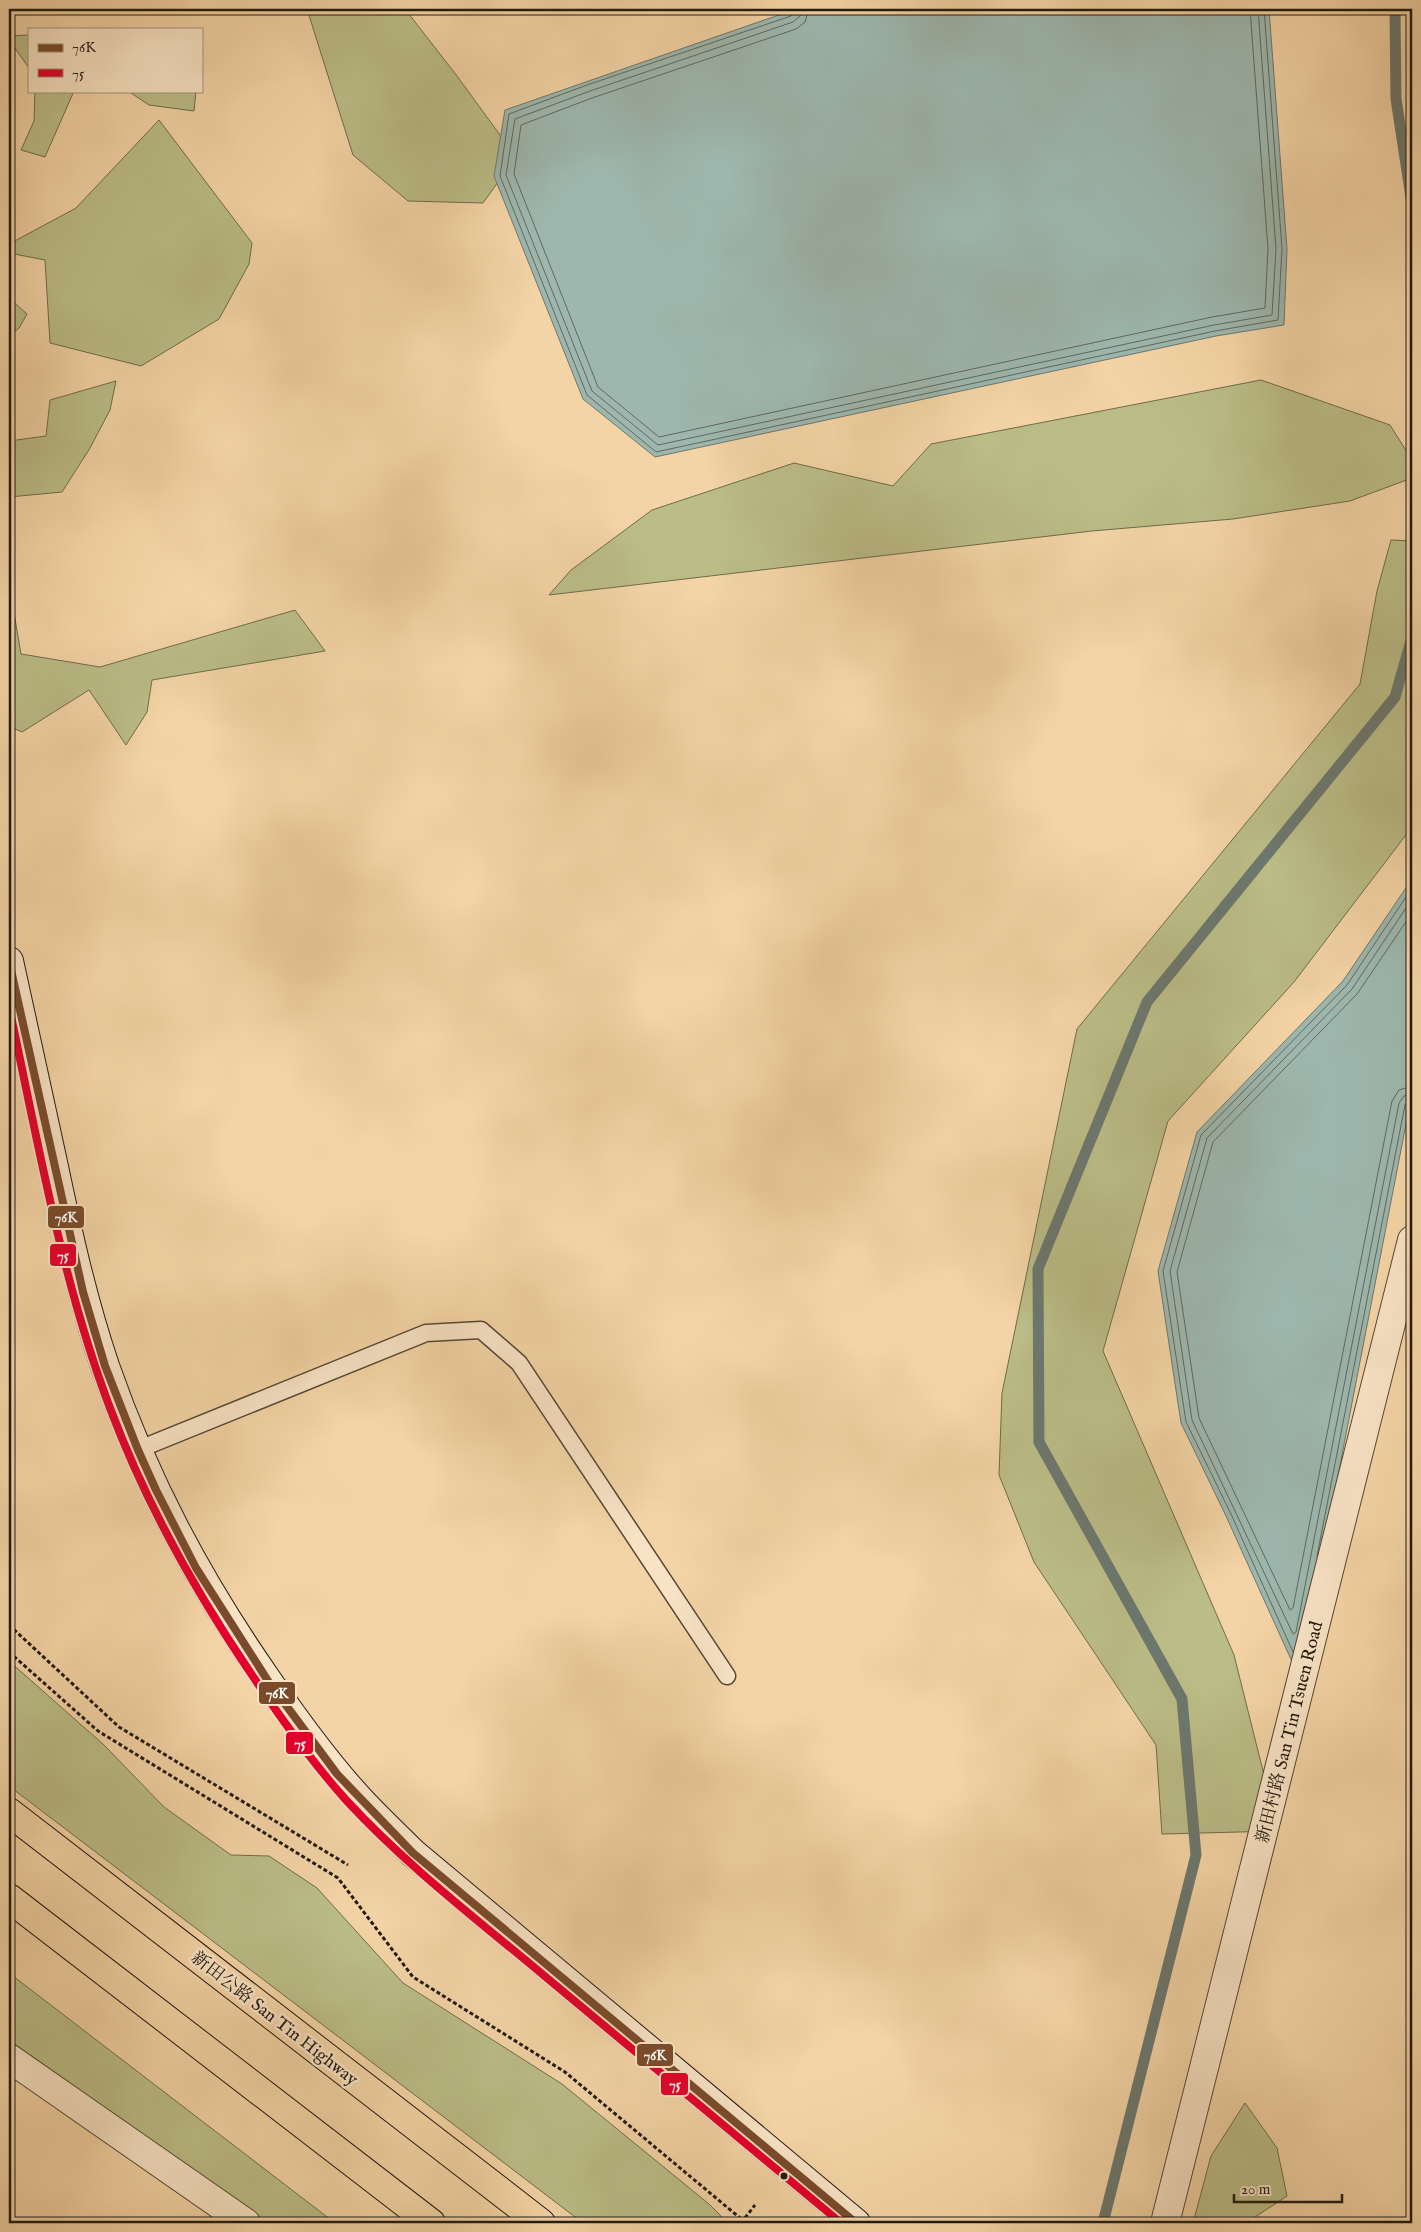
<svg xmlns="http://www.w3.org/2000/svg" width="1421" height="2232" font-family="'IM FELL English','Noto Serif SC',serif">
  <rect width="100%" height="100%" fill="#f4d4a6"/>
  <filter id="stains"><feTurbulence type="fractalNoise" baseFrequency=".004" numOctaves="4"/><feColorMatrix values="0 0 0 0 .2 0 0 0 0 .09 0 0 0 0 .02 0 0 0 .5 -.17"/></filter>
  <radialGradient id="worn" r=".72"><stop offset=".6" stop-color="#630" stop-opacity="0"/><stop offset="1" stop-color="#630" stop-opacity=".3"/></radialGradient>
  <path fill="#bbbd87" stroke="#6e6c4c" d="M307,9H405L457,76L516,157L483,203L408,201L353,155Z
    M29,35V68L9,40V36Z
    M35,91H74L45,157L21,150L34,121Z
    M128,91H196L194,111L149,105Z
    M159,120L252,243L249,264L219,319L141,366L50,343L45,260L9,253V244L76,208Z
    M9,298L27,314L19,328L9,336Z
    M1261,380L1390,425L1412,460V478L1350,501L1233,519L1092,531L549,595L571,570L652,510L794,463L893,486L931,444Z
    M116,381L110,410L90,448L62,492L9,497V441L46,436L50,400Z
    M1391,540L1412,541V827L1294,982L1168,1121L1103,1351L1234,1655L1278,1831L1162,1834L1156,1745L1034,1562L999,1475L1002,1393L1077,1029L1360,684L1377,591Z
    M9,598L13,607L21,654L100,667L295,610L325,651L152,680L147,712L126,745L89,690L22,732L9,726Z
    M9,1661L104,1745L164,1807L231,1855L269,1856L317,1888L403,1983L562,2084L709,2204L728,2223H583L9,1786Z
    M9,1973L335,2223H268L9,2040Z
    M1245,2103L1277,2148L1287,2196L1249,2221L1248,2223H1193L1211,2156Z"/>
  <path fill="#9db7ae" stroke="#6c786f" d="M796,9H1269L1287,249L1284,325L1216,336L655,457L583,399L494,176L505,110Z
    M1412,879V1093L1299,1677L1226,1516L1181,1423L1158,1271L1197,1132L1343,981Z"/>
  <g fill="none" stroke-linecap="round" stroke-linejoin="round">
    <path stroke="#606860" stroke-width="1" d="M795,9L791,16L587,85L509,114L500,176L587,395L656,452L1215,331L1278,320L1282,249L1264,9
      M801,9L800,16L793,22L590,91L515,119L506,175L592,391L658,445L1214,325L1272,315L1276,249L1258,9
      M809,9L805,22L796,29L592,98L521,125L514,174L598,387L659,437L1212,317L1265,308L1268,249L1250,9
      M1412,899L1352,989L1207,1138L1170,1271L1192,1420L1293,1634L1296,1632L1399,1103L1404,1096L1412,1093
      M1412,913L1357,994L1213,1142L1177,1272L1199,1418L1290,1610L1293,1608L1392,1101L1399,1090L1412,1086
      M1317,1556L1405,1105L1408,1100H1412
      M1293,1652L1231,1514L1186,1422L1163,1271L1201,1135L1347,985L1412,888"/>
    <path stroke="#6c786f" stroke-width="11" d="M1395,9L1396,99L1412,204
      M1103,2223L1196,1855L1182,1699L1039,1442L1038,1269L1147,1002L1395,697L1412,637"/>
    <defs>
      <path id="lane" d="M137,1450L426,1333L481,1330L519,1363L727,1676"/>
      <path id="street" d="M9,2058L246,2223
        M1165,2223L1412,1240"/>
      <path id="secondary" d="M9,961C24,1030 39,1099 54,1167C68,1234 83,1301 105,1366C145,1481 198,1581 268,1681C297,1723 328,1766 363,1803C379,1820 396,1836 413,1853L856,2223"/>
      <path id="highway" d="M9,1812L541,2223
        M9,1898L431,2223"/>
    </defs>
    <use href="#lane" stroke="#564836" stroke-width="19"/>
    <use href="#street" stroke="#564836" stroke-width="30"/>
    <use href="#secondary" stroke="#221a11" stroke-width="30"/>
    <use href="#highway" stroke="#221a11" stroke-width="30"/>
    <path stroke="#221a11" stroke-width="3" stroke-dasharray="4 2.5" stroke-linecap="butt" d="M9,1625L119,1727L348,1865
      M9,1652L98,1731L338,1878L413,1977L565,2072L746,2223
      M741,2223L755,2205"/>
    <use href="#lane" stroke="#f8e3c5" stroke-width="16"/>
    <use href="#street" stroke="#f8e3c5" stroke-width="28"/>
    <use href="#secondary" stroke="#f8e3c5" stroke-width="28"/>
    <use href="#highway" stroke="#f4d4a6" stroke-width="28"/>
    <defs>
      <path id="bus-1" d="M9,961L83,1292L105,1366L138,1450L156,1490L196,1568L268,1681L337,1774L413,1853L856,2223"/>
      <path id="bus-2" d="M9,1007C38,1141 61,1279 110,1408C146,1504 196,1593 254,1678C282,1720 312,1762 346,1800C405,1864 474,1917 541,1973C641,2056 741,2140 841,2223"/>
    </defs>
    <use href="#bus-1" stroke="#f8e3c5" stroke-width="11"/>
    <use href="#bus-2" stroke="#f8e3c5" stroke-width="11"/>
    <use href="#bus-1" stroke="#7a4b2a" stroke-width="8"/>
    <use href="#bus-2" stroke="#e4002b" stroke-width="8"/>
  </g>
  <circle fill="#221a11" stroke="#f8e3c5" stroke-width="2" cx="784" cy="2176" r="4.5"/>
  <g text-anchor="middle" stroke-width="5" stroke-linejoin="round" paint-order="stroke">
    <g font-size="18" fill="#221a11" stroke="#f8e3c5">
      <text transform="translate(1289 1732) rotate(-76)" y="6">新田村路 San Tin Tsuen Road</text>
      <text transform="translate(275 2018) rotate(38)" y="6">新田公路 San Tin Highway</text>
    </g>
  </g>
  <g stroke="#f8e3c5" stroke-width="2">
    <rect x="47" y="1205" width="38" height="24" rx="5" fill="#7a4b2a"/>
    <rect x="49" y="1243" width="28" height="24" rx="5" fill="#e4002b"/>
    <rect x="258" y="1681" width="38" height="24" rx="5" fill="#7a4b2a"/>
    <rect x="285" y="1731" width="29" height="24" rx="5" fill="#e4002b"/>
    <rect x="636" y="2043" width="38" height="24" rx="5" fill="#7a4b2a"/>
    <rect x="660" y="2072" width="29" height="24" rx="5" fill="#e4002b"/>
  </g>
  <g font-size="14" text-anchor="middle" font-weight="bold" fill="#fff">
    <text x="66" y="1222">76K</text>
    <text x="63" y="1260">75</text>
    <text x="277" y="1698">76K</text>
    <text x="300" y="1748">75</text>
    <text x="655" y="2060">76K</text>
    <text x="675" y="2089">75</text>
  </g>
  <rect width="1421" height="2232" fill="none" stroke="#f4d4a6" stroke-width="30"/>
  <rect x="10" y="10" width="1401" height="2212" fill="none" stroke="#221a11" stroke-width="2.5"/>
  <rect x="15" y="15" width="1391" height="2202" fill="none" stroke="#221a11"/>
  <rect x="28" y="28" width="175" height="65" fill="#f8e3c5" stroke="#a2937d"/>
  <rect x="38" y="44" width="25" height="8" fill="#7a4b2a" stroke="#a2937d"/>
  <text x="72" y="52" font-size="15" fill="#221a11">76K</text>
  <rect x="38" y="69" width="25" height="8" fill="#e4002b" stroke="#a2937d"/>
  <text x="72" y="78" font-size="15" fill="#221a11">75</text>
  <path d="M1234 2194v8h108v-8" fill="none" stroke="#221a11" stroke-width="2.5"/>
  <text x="1241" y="2194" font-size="15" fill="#221a11" stroke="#f8e3c5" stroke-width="4" paint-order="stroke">20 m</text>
  <rect width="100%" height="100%" filter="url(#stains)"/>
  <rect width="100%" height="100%" fill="url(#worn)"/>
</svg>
